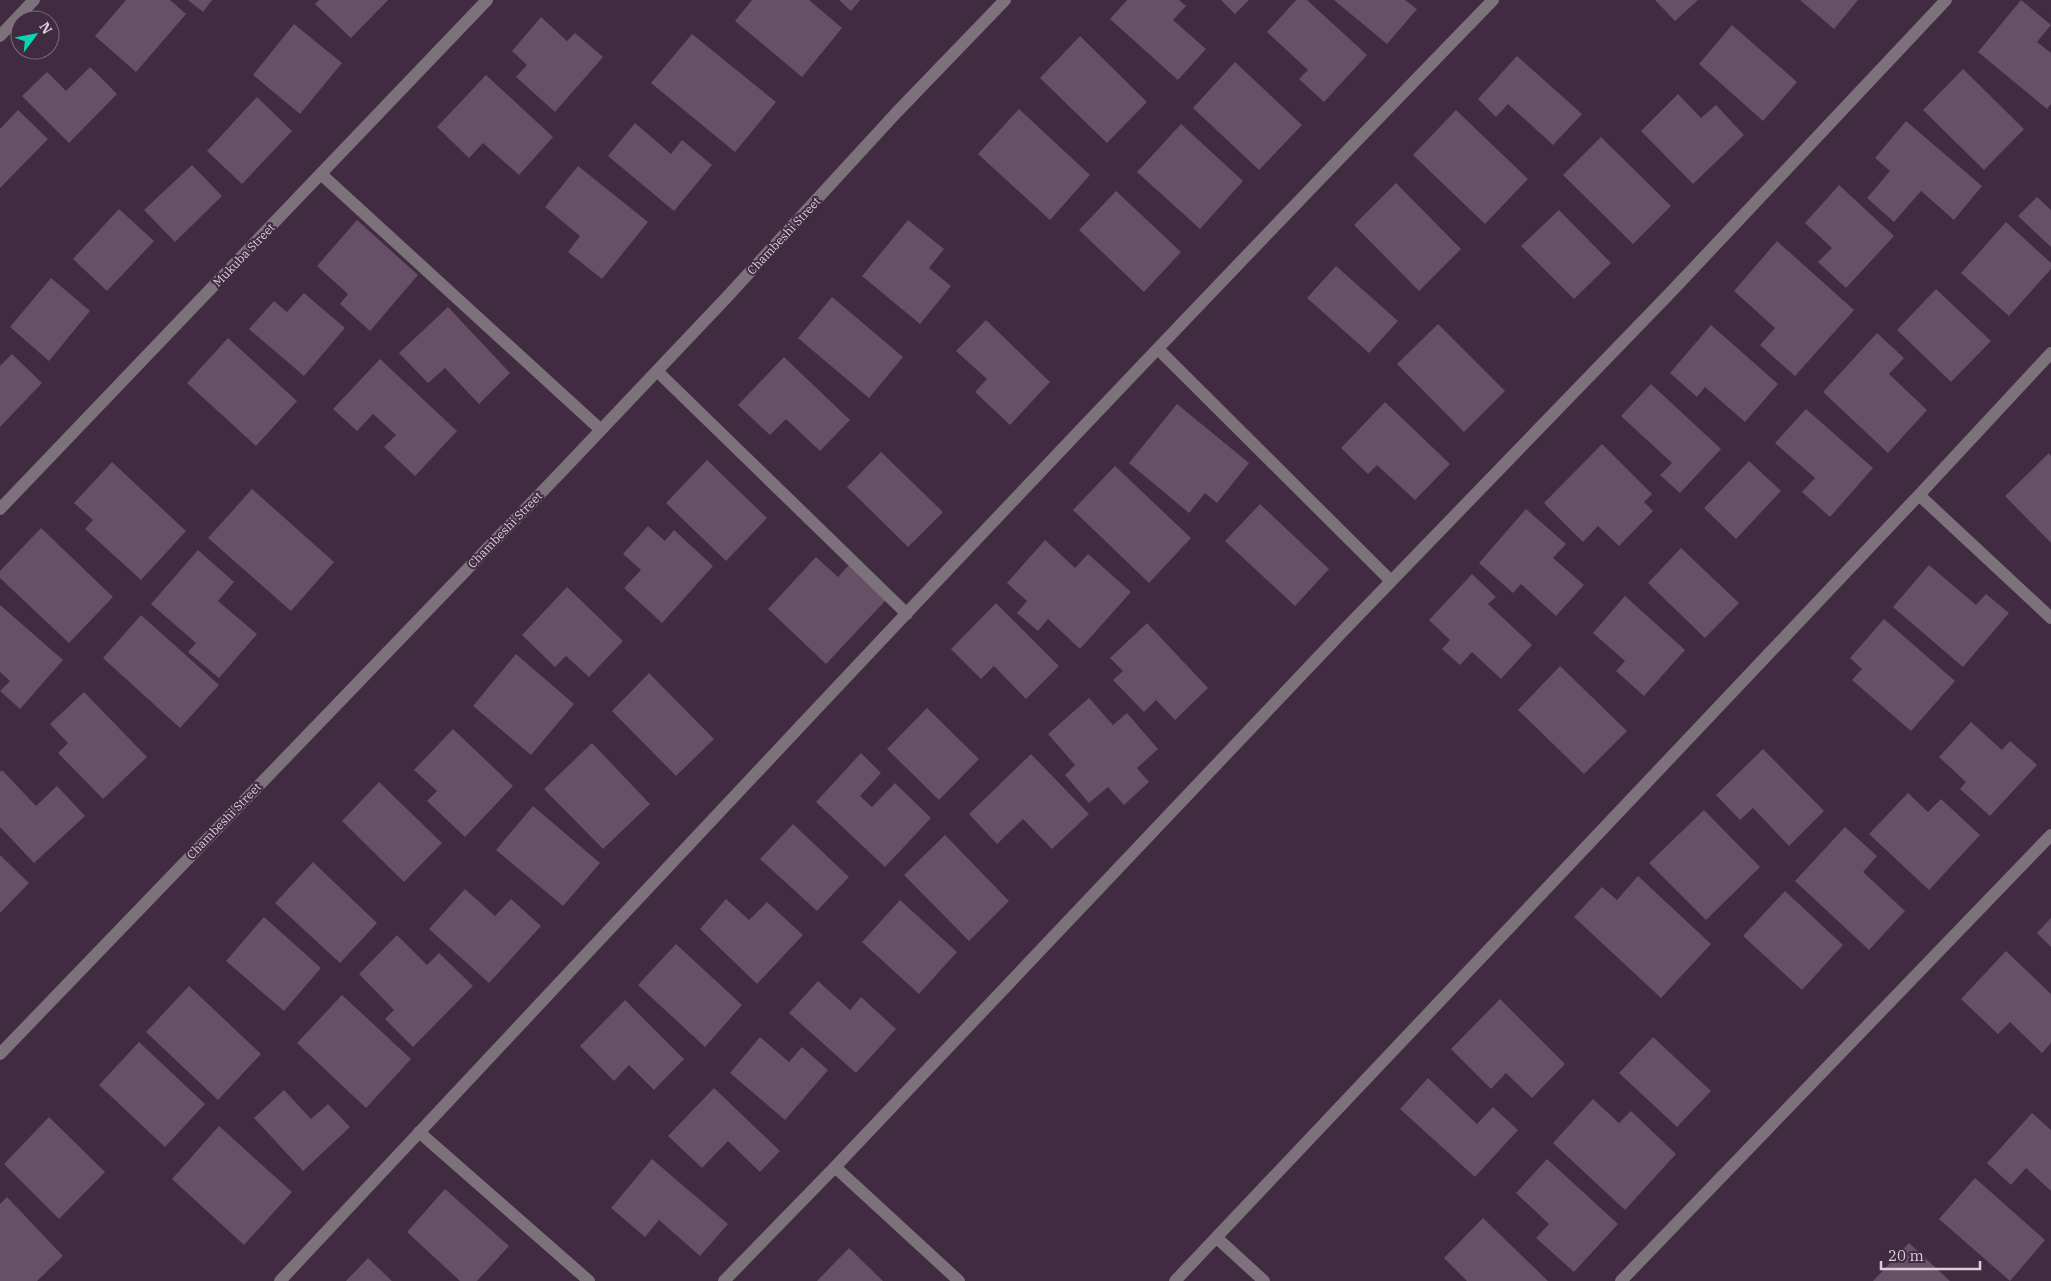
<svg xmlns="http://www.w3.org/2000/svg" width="2051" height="1281" font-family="'IBM Plex Serif',serif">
  <rect width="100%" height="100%" fill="#412b41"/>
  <path fill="#674f66" d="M126,0H170L186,14L136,72L95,36Z
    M188,0H212L203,12Z
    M319,0H388L351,38L315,4Z
    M752,0H809L842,28L802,77L735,21Z
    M839,0H860L851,11Z
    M1127,0H1179L1186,6L1173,20L1206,49L1178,80L1110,19Z
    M1221,0H1249L1235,14Z
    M1296,0H1307L1367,55L1324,102L1299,79L1308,70L1267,32Z
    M1334,0H1405L1417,9L1387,44Z
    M1655,0H1698L1675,21Z
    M1800,0H1858L1834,29Z
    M2021,0L2051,25L2037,42L2051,53V104L2047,109L1978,52Z
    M541,17L567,41L575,33L603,57L555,112L516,77L527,65L512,51Z
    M294,24L342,63L300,114L253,75Z
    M1732,25L1797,82L1763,121L1699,64Z
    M692,34L776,102L735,152L651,83Z
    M1080,36L1147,102L1107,143L1040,78Z
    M1517,56L1582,114L1553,145L1508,104L1496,117L1478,99Z
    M1235,62L1302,125L1259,170L1193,108Z
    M90,67L117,94L69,143L22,96L47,72L66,91Z
    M1963,69L2024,129L1984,170L1923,110Z
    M486,75L553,137L519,175L483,143L469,158L437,127Z
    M1678,94L1701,118L1716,105L1744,135L1693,184L1641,131Z
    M257,97L292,131L242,184L207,151Z
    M1019,109L1090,175L1050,220L978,154Z
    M18,110L48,139L0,188V129Z
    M1456,110L1528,179L1485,224L1413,155Z
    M1906,121L1982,186L1954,220L1921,191L1894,222L1867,198L1890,171L1875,158Z
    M635,123L671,154L682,140L712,165L674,211L608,156Z
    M1181,124L1243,181L1200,229L1137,172Z
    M1601,137L1671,206L1633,244L1563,175Z
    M192,165L222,196L175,242L144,210Z
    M578,166L648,222L602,279L568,252L580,236L545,207Z
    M1396,183L1461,249L1419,291L1354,225Z
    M1839,185L1894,236L1846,288L1818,262L1832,248L1805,223Z
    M1116,191L1181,252L1144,292L1079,230Z
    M2037,197L2051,210V247L2018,216Z
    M119,209L154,241L107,291L73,259Z
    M1559,210L1611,263L1574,299L1521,246Z
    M357,220L418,275L370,331L340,304L348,294L317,266Z
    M908,220L944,249L929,268L951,286L920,324L862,276Z
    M2006,222L2051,263V269L2009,316L1961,273Z
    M1777,241L1854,310L1795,376L1760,345L1775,328L1734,291Z
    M1336,266L1398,321L1369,353L1307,298Z
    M51,278L90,311L49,361L10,327Z
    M1936,289L1991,341L1951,382L1897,330Z
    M304,293L345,328L304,376L249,329L274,301L287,312Z
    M832,297L903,357L869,398L798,338Z
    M448,307L510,373L479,404L445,368L428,383L399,353Z
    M986,320L1050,382L1010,425L975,392L987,379L956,351Z
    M1438,324L1505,391L1464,432L1397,364Z
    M1711,325L1778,384L1745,422L1705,387L1697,397L1670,373Z
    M1877,333L1904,358L1889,374L1927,410L1888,453L1823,392Z
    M228,338L297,401L256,446L187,383Z
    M12,354L42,383L0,427V366Z
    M784,357L850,420L820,451L786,419L770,435L738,405Z
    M380,359L457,431L415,476L384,447L396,435L373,414L357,431L333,409Z
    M1651,384L1721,449L1680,493L1660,475L1672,463L1621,416Z
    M1385,402L1450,464L1415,500L1377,465L1368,474L1341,448Z
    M1177,404L1249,463L1217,503L1205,493L1189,513L1129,463Z
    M1806,409L1873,468L1830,517L1802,492L1815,478L1775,443Z
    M1602,444L1652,494L1644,502L1653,511L1619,546L1598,526L1583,542L1544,503Z
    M881,452L943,512L908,547L847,487Z
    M2049,453L2051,456V543L2005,496Z
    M707,460L767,518L726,561L666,503Z
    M1749,461L1781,491L1736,539L1704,508Z
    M112,462L186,531L141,580L85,529L93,520L74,503Z
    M1115,466L1191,538L1149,583L1073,510Z
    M252,489L334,562L291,611L208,538Z
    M1260,504L1329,569L1295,606L1225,541Z
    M1526,509L1566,544L1553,558L1584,585L1556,616L1521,584L1513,593L1479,563Z
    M648,526L665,541L674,530L713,566L662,623L624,588L641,570L623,554Z
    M41,528L113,597L69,643L0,578V571Z
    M1045,540L1075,568L1088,554L1131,592L1080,649L1048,619L1038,631L1017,613L1027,601L1007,583Z
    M1681,548L1739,603L1705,638L1648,583Z
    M198,550L234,582L218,601L257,634L219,678L188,652L196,643L151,604Z
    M816,557L838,577L849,565L886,600L826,664L768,609Z
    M1929,565L1976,605L1986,594L2009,613L1963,667L1893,607Z
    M1472,574L1496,597L1488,604L1532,645L1501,679L1472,652L1460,665L1442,649L1450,640L1429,620Z
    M567,587L623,641L589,677L566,656L555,667L522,635Z
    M1625,596L1685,650L1644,696L1616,671L1625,661L1593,633Z
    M996,603L1059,666L1026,699L994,666L981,679L951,649Z
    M0,605L63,660L20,709L0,691L10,681L0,672Z
    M141,615L219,685L180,728L103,658Z
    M1884,619L1955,681L1911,731L1852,680L1862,669L1850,658Z
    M1147,623L1208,688L1175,720L1156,700L1144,712L1113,680L1123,671L1110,658Z
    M516,654L574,704L531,755L473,706Z
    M1560,666L1627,731L1584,774L1518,710Z
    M649,673L714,739L676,776L612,711Z
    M84,692L147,757L103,799L58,753L68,743L50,724Z
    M1089,698L1113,725L1127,713L1158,749L1137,768L1149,782L1124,805L1108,787L1089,803L1065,775L1075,765L1048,734Z
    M927,708L979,759L939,800L887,749Z
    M1971,722L2002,750L2010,741L2037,765L1990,816L1960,789L1966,782L1939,757Z
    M453,729L513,786L465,837L427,801L437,791L414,770Z
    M592,743L650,804L603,849L544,789Z
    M1763,749L1824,811L1789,846L1753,808L1740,820L1716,795Z
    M861,753L881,773L860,796L872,807L895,783L931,818L885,867L816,802Z
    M1031,754L1089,814L1052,849L1023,819L997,844L969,814Z
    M2,770L36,806L57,786L85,816L34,863L0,827V772Z
    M379,782L442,843L404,882L342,821Z
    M1908,793L1928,812L1941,799L1980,835L1929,890L1869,834Z
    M533,806L600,863L563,906L496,850Z
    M1704,810L1760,867L1706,920L1649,863Z
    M793,824L849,877L817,911L760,859Z
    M1845,827L1877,856L1863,872L1905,911L1869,950L1795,881Z
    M945,835L1009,901L969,941L904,875Z
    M0,855L29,883L0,913Z
    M313,862L377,923L340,963L275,903Z
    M1638,876L1711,944L1661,998L1574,917L1602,887L1617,900Z
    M465,889L495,916L511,899L541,926L489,983L429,929Z
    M1785,891L1843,945L1802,990L1743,936Z
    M726,899L749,920L767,902L803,935L757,984L700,929Z
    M900,900L957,952L919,994L862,942Z
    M264,917L321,968L284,1011L226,961Z
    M2051,918V947L2037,933Z
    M397,935L427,965L439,953L473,986L413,1047L385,1019L394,1010L359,974Z
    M676,944L742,1005L705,1047L638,985Z
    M2006,951L2051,994V1043L2042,1053L2010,1022L1998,1034L1961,999Z
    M818,981L850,1010L861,997L896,1029L856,1073L789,1013Z
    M189,986L261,1054L218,1100L146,1032Z
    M342,995L411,1059L366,1108L297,1043Z
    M1500,999L1565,1064L1532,1098L1506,1073L1491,1089L1451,1049Z
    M625,1000L684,1059L654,1090L629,1065L614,1081L580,1046Z
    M760,1037L789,1062L802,1047L828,1070L785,1120L730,1073Z
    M1653,1037L1711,1091L1677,1127L1619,1073Z
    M139,1042L205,1104L165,1147L99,1085Z
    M1428,1078L1477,1124L1493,1107L1518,1130L1475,1177L1400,1109Z
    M714,1088L780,1151L760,1172L728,1141L702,1168L668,1136Z
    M284,1090L311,1119L328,1104L350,1127L303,1171L254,1118Z
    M1593,1099L1619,1123L1631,1111L1676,1154L1625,1210L1553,1143Z
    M2032,1113L2051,1130V1191L2026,1168L2011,1185L1987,1163Z
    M49,1117L105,1172L59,1219L4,1164Z
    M219,1126L292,1192L244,1245L172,1179Z
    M652,1159L728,1224L700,1256L659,1220L645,1237L611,1208Z
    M1547,1159L1618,1224L1574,1272L1536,1238L1549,1224L1516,1193Z
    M1975,1178L2045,1240L2010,1281L1939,1219Z
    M445,1189L509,1246L477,1281H460L407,1232Z
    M7,1197L63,1256L37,1281H0V1204Z
    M1483,1218L1548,1281H1467L1444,1258Z
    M1909,1243L1950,1281H1873Z
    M849,1248L883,1281H817Z
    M368,1258L392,1281H346Z"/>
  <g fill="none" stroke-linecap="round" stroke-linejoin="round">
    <path stroke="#7d717c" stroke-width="12" d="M0,36L34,0
      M321,174L601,430
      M1158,349L1391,581
      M657,371L907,614
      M1919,495L2051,618
      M0,509L487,0
      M0,1054L562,471L727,297L897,112L1005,0
      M419,1132L589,1281
      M835,1167L959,1281
      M1217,1238L1264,1281
      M280,1281C682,852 1083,422 1493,0
      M724,1281L835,1167L1344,630L1671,292L1946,0
      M1175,1281L1919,495L2051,353
      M1621,1281L2051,835"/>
  </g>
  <g text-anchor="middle" stroke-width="4" stroke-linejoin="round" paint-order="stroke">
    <g font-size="12" fill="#dbcdda" stroke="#412b41">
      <text transform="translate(784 236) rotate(-47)" y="4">Chambeshi Street</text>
      <text transform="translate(244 255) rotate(-46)" y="4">Mukuba Street</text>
      <text transform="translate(505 530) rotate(-46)" y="4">Chambeshi Street</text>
      <text transform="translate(224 821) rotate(-46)" y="4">Chambeshi Street</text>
    </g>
  </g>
  <g transform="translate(35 35) rotate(58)"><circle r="24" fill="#412b41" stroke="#7f6c7e"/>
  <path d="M0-4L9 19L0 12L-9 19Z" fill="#09d5b5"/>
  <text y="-8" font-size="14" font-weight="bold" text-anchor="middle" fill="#dbcdda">N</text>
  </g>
  <path d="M1881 1261v8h99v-8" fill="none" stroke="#dbcdda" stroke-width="2.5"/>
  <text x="1888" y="1261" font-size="15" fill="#dbcdda" stroke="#412b41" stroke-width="4" paint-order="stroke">20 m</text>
</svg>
